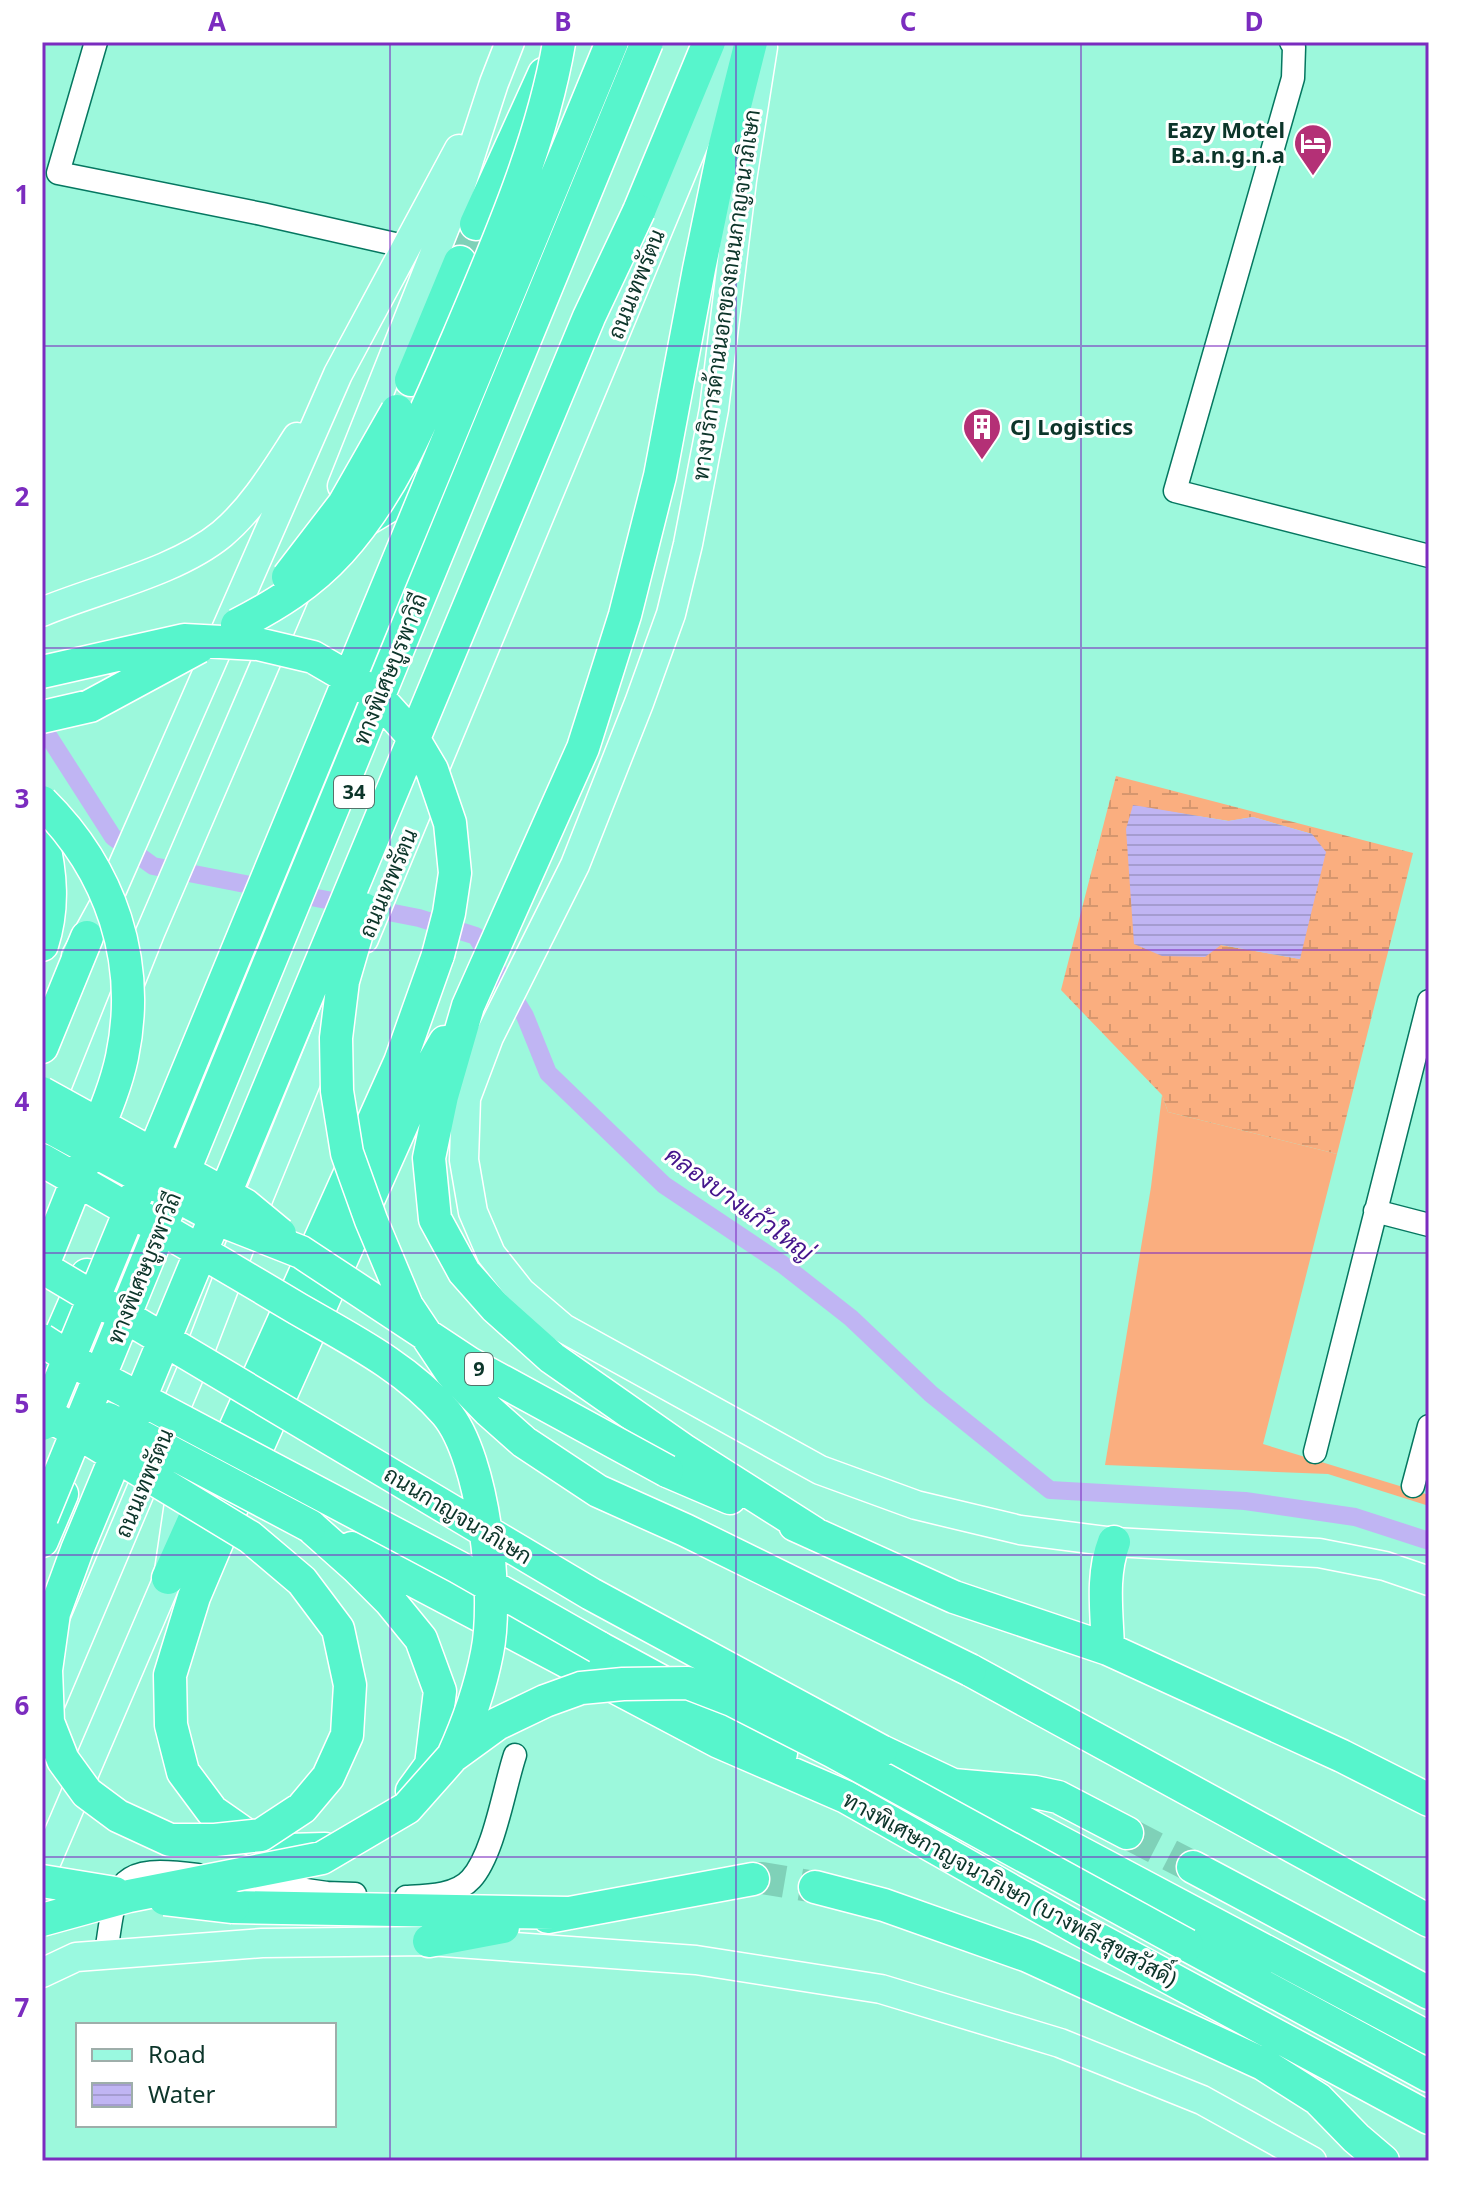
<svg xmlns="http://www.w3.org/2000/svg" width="1471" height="2203" font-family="'Noto Sans',Sarabun,sans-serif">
  <defs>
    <pattern id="wetland-marsh" width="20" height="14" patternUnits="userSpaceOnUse" patternTransform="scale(2)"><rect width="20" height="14" fill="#faae7f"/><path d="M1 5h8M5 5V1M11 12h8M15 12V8" fill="none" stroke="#d5966e"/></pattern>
    <pattern id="water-rules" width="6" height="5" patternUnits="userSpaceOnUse" patternTransform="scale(2)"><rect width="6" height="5" fill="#c0b5f3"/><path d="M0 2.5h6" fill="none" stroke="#a49cd0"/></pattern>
  </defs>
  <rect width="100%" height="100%" fill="#9cf8dc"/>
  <path fill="#faae7f" d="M1162,1095L1168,1112L1337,1154L1263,1444L1429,1495V1506L1328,1474L1105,1465L1151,1187Z"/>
  <path fill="url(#wetland-marsh)" fill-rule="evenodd" d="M1116,776L1413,853L1337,1154L1168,1112L1162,1095L1061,990ZM1133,806L1229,821L1253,817L1312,834L1300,959L1221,945Z"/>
  <path fill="url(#water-rules)" d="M1133,805L1228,821L1253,817L1312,834L1326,852L1300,959L1221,945L1205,957L1162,956L1134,944L1126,829Z"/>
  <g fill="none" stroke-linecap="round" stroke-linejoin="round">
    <path stroke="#c0b5f3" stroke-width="18" d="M42,726L113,837L153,866L419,918L476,936L525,1016L548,1073L664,1185L782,1264L851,1318L931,1394L1050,1490L1245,1501L1355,1517L1429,1541"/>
    <path stroke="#7fd1b8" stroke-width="32" stroke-dasharray="32 16" stroke-linecap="butt" d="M460,262L476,224
      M1127,1833L1193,1867
      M753,1879L762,1878L815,1887"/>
    <defs>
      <path id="minor" d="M96,42L58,173L262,214L408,247
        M1291,42L1294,47L1293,78L1175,491L1429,556
        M1375,1211L1429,1225
        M1315,1452L1429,1001
        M1413,1486L1429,1426
        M243,1881L327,1893L355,1894
        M406,1897C426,1896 456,1896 471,1879C494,1854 504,1788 515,1755
        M106,1954C116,1881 116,1864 197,1875"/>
      <path id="major" d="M763,47L742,180L714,409L688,544L671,614L639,703L575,865L489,1037L466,1098L464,1160L473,1212L491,1254L521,1292L563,1328L820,1470L916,1505L1020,1530L1114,1542L1319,1553L1385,1566L1429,1581
        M342,486L457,197L494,83L510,42
        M42,612C97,589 176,572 222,534C253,508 275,471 297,437
        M364,939L736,42
        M76,956L112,890L338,374L459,149
        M42,1203L150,933L300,583
        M47,1712L201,1348L259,1197L335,1011
        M42,1872L168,1578L183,1476
        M42,1973L76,1957L262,1943L429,1941L696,1960L881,1989L1060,2043L1202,2100L1312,2161"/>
      <path id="highway" d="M751,42L723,153L699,269L660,476L625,615L583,748L468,1006L442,1096L429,1158L435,1219L464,1272L495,1307L552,1358L685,1451L814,1533
        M639,211L709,42
        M476,224L544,74
        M411,380L460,262
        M362,522L424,485
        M42,836C51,873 54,908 42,945
        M42,1047L87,937
        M42,1378L87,1275
        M667,1471L730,1498
        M795,1525L954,1597L1108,1649L1342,1756L1429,1800
        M310,1526L356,1567L390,1601L421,1639L440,1691L431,1765L412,1791
        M42,1541L62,1494
        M352,1548L719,1742L846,1797L1079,1929L1429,2118
        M168,1578L400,1062L438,955
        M598,1647L729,1718L781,1753
        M1108,1649C1107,1613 1101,1576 1114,1542
        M970,1670L1429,1921
        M881,1751L953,1785L1035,1792L1058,1797L1127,1833
        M953,1785L1429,2038
        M325,1849L287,1850L252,1839L212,1811L183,1772L171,1725L170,1675L194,1597L254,1455L417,1091L445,1042
        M1193,1867L1429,1993
        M815,1887L884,1905L1028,1956L1263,2064L1318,2099L1356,2138L1383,2161
        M233,1907L570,1913
        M548,1917L753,1879
        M429,1941L503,1927
        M1187,1945L1429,2076"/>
    </defs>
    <use href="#minor" stroke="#057760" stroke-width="25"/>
    <use href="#major" stroke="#fff" stroke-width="31"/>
    <use href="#highway" stroke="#fff" stroke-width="35"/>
    <use href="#minor" stroke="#fff" stroke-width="22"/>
    <use href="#major" stroke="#9af9e0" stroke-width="28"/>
    <use href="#highway" stroke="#57f5cc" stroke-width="32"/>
    <defs>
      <path id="highway-bridge" d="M288,577L344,504L397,411
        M237,625C276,605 310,584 340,551C396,489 426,411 459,335C498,243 542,142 559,43
        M42,672L184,640L258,644L313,657L373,692L410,733L432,770L450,823L455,873L449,913L438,955
        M42,717L90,706L199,647
        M42,802C111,870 142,961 122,1057C116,1086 103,1116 92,1143C75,1185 59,1226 42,1267L591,1594L881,1751
        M364,909L343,981L336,1038L337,1091L347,1153L371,1220L407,1306L451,1372L489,1411L524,1442L598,1491L685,1530L970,1670
        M42,1093L245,1205L280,1234
        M42,1123L225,1222L301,1252L469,1363L667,1471
        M42,1160C128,1209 213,1258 298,1309C350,1339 406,1367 446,1413C484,1458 499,1596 487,1653C480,1689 468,1723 453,1756
        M42,1340L101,1378L458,1567L598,1647
        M42,1411L250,1537L302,1581L338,1629L350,1685L347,1735L328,1777L302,1808L261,1835L215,1840H170L118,1816L87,1793L63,1760L48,1722L46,1670L54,1613L77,1550L589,317L639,211
        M108,1419L310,1526
        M42,1424L612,42
        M42,1517L647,42
        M42,1881L115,1893
        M165,1899L233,1907
        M42,1920L129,1896L322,1858L407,1808L453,1756L497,1724L545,1701L581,1688L623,1684L688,1683L732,1700L832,1751L1187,1945"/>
    </defs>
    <use href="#highway-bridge" stroke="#fff" stroke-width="35" stroke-linecap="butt"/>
    <use href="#highway-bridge" stroke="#57f5cc" stroke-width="32"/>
  </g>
  <path fill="none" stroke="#7b2cbf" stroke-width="2" stroke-opacity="0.55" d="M390,42V2161M736,42V2161M1081,42V2161M42,346H1429M42,648H1429M42,950H1429M42,1253H1429M42,1555H1429M42,1857H1429"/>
  <defs>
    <symbol id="hotel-pin" viewBox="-11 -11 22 30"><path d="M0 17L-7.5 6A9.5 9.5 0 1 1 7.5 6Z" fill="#b43076" stroke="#fff"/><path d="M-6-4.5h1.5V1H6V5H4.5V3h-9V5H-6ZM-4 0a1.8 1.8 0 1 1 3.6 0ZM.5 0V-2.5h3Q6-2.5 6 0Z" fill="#fff"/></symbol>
    <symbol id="building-pin" viewBox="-11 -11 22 30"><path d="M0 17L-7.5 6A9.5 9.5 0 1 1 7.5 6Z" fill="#b43076" stroke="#fff"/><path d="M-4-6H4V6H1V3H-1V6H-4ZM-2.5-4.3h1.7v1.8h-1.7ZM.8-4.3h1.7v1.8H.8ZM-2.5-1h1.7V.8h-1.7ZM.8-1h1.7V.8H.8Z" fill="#fff"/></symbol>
  </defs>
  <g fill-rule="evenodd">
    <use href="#hotel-pin" x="1291" y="121" width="44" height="60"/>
    <use href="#building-pin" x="960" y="405" width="44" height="60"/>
  </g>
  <g text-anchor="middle" stroke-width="6" stroke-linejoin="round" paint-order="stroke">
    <g fill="#fff" stroke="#55726a" stroke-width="2">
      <rect x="334" y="776" width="40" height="32" rx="6"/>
      <rect x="465" y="1353" width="28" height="32" rx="6"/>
    </g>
    <g font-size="20" font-weight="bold" fill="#0c352a">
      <text x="354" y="799">34</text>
      <text x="479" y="1376">9</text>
    </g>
    <g font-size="22" font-weight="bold" fill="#0c352a" stroke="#fff" text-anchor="end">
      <text x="1285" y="138">Eazy Motel<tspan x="1285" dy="25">B.a.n.g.n.a</tspan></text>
      <text x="1010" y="435" text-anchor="start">CJ Logistics</text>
    </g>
    <g font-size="22" fill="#0c352a" stroke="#fff">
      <text transform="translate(636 284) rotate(-68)" y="8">ถนนเทพรัตน</text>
      <text transform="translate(726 295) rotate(-82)" y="8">ทางบริการด้านนอกของถนนกาญจนาภิเษก</text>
      <text transform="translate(390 669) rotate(-68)" y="8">ทางพิเศษบูรพาวิถี</text>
      <text transform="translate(388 883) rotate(-67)" y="8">ถนนเทพรัตน</text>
      <text transform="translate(144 1268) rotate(-68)" y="8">ทางพิเศษบูรพาวิถี</text>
      <text transform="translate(144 1483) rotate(-67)" y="8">ถนนเทพรัตน</text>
      <text transform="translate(458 1515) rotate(31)" y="8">ถนนกาญจนาภิเษก</text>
      <text transform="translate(1010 1889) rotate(29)" y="8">ทางพิเศษกาญจนาภิเษก (บางพลี-สุขสวัสดิ์)</text>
    </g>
    <g font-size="24" font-style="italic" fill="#44148c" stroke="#fff">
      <text transform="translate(739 1204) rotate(36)" y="8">คลองบางแก้วใหญ่</text>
    </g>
  </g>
  <rect width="1471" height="2203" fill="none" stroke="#ffffff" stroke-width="88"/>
  <rect x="76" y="2023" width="260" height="104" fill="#ffffff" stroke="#9eaeaa" stroke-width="2"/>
  <rect x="92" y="2049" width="40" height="12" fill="#9af9e0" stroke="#9eaeaa" stroke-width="2"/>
  <text x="148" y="2063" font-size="24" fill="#0c352a">Road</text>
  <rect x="92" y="2083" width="40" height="24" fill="url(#water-rules)" stroke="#9eaeaa" stroke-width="2"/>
  <text x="148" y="2103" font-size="24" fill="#0c352a">Water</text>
  <rect x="44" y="44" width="1383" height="2115" fill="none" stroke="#7b2cbf" stroke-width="3"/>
  <g font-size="26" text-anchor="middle" font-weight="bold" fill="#7b2cbf">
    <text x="217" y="31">A</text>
    <text x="563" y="31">B</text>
    <text x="908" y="31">C</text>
    <text x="1254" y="31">D</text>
    <text x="22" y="204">1</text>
    <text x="22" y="506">2</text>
    <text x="22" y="808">3</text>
    <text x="22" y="1111">4</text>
    <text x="22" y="1413">5</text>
    <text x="22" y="1715">6</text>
    <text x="22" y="2017">7</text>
  </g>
</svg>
